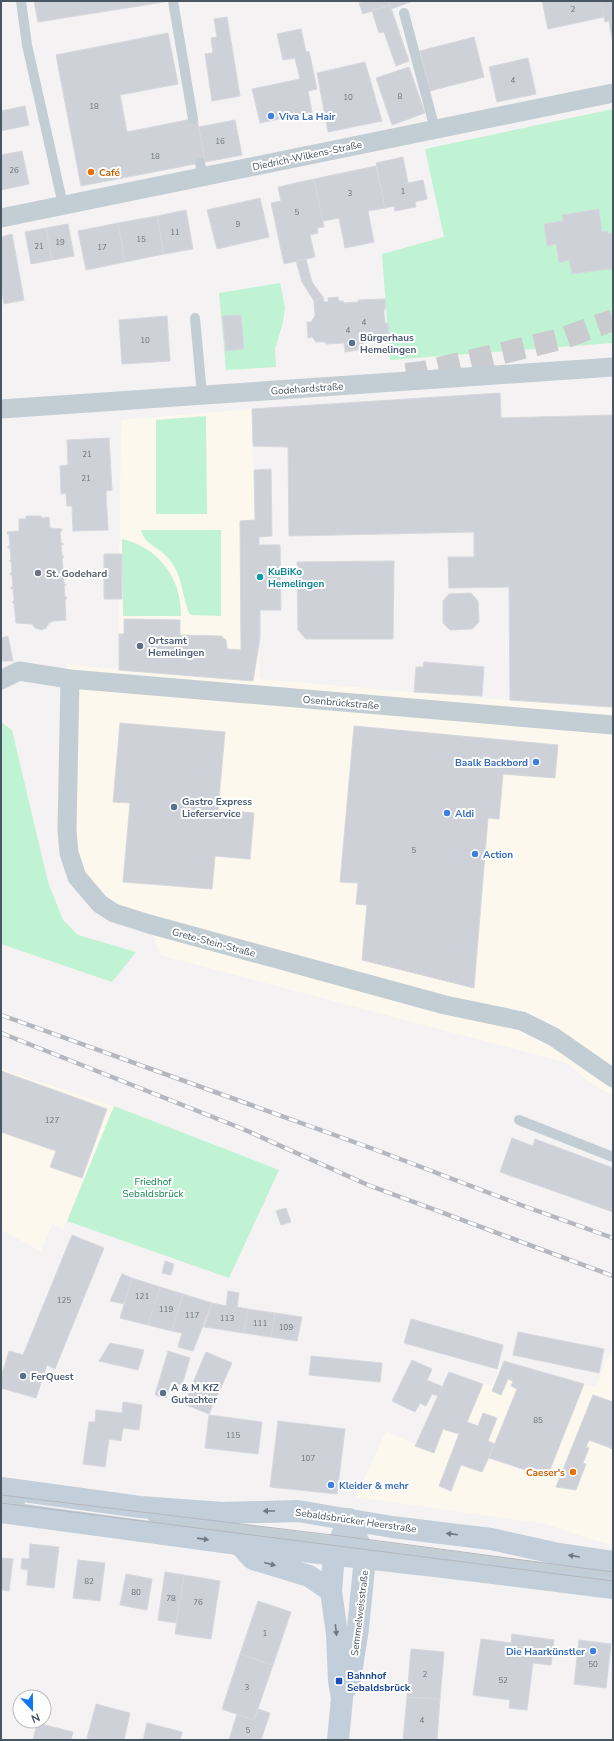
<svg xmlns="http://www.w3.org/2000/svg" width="614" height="1741" font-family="'Nunito Sans',sans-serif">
  <rect width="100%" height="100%" fill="#f4f2f2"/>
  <path fill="#fdf8ed" d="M252,409L260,679L613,709V1096L588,1081L567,1063L160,955L150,928L72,874L63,732L67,664L118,669L121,420Z
    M1,1069L114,1106L67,1221L63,1229L52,1224L41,1251L1,1230Z
    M613,1345V1545L590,1539L545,1524L356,1497L386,1431L415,1444L449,1372L492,1386L503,1360L595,1387Z"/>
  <path fill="#c0f3d3" d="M613,109V343L390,360L382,254L444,237L425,149Z
    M280,283L285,308L283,322L275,349L276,367L226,370L219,293Z
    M206,416L207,514H156V420Z
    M141,530H221V616L191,615L189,613C181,593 183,575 168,558C160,548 143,543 141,530Z
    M122,539C158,547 182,578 181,616H123Z
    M1,722L12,730L48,882L63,920L78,935L136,952L112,982L1,944Z
    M114,1106L279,1170L229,1278L67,1221Z"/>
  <path fill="#ced1d7" stroke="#d6d8de" d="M34,1H164V2L38,22Z
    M366,1H389L390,5L363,14L359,3Z
    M389,1H413L391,9Z
    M542,1H601L604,17L548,29Z
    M601,1H613V20L605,22Z
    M390,5L409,61L396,66L384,32L379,33L372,11Z
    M227,17L240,96L212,101L205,54L213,53L211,38L217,37L214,19Z
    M613,20V43L609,21Z
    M301,29L306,52L309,51L317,89L308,91L312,112L260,123L252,89L300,79L295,58L283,60L277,34Z
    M168,33L178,84L120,95L127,132L197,118L205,162L81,186L56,55Z
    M474,37L484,77L430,91L420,51Z
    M528,58L536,94L497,102L489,67Z
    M365,62L382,121L328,132L317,73Z
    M409,67L425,113L392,125L376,78Z
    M25,106L29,125L1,131V111Z
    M235,120L242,155L205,162L199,127Z
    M22,151L29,184L1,190V155Z
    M403,157L408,183L423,180L427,199L415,202L416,207L395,211L394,206L385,208L376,163Z
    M376,166L385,208L368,211L374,242L345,248L339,218L323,221L314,179Z
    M314,179L324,227L317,228L318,233L310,235L315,257L284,264L271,203L281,201L278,187Z
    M260,198L269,237L217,249L207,210Z
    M599,209L602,232L608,231V234L613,233V270L608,269L572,274L569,260L559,263L556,244L547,246L544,224L563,221L562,215Z
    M186,210L193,249L164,254L157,216Z
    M157,216L164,254L125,262L118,223Z
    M118,223L125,262L86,270L78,231Z
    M68,224L74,256L52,260L46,228Z
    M46,228L52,260L31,264L25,232Z
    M12,234L24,300L4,304L1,288V237Z
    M306,259L312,282L323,297L314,301L302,282L296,261Z
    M323,297L324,302H328V298L338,297L339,301H343L344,303L358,302V300L385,299L386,309H384V314L385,323H388L389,340L363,342L364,349L345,352L344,343L326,344V342H316L312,337L308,338L307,322H311L315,316L314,301Z
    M241,315L244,349L226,351L222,316Z
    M167,316L170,361L122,364L119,320Z
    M500,393L501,418L613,415V707L510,700L509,587L449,588L448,557H474V532L289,536L288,447L253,446L252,409Z
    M109,438L112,490L106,491L108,530L73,531L72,506H67L66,493L61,494L60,466L68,465L67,440Z
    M271,469L272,536L259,537V545H280L281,610H260V638L253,681L119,670V634H124V619L180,620V635L221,636L226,640L227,649L241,650L240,521L255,520L254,470Z
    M26,516H41L42,518L49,517L50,528L62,529V531H60L61,543H63V545H61L62,556H64L62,559L63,570H65V572H63L64,584H66V585L64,586L65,597H67L65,601L66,620L53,621L49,623L46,628L42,630L35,628L32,624L16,623L14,604L12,602L14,600L13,589H11V587H13L12,575H10V573H12L11,561H9L11,559L10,548H8V546H10L9,534H7V532L19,531V519H26Z
    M104,554H122V599H104Z
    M394,561L393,639H306L298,630L297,562Z
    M471,593L478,601L479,622L472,629L450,630L443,623V601L449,594Z
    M8,636L13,661H1V638Z
    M424,662L484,667L482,696L414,692L416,667H423Z
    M120,723L225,732L218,810L254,813L250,859L215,856L212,889L123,882L130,803L113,802Z
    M354,726L558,745L555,778L503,774L499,819L488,818L474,988L362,960L367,905L356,904L358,883L340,882Z
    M1,1071L107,1109L82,1178L50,1167L56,1151L1,1132Z
    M512,1138L533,1146L535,1139L613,1168V1212L500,1172Z
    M286,1208L291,1222L281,1225L276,1211Z
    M72,1235L104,1248L55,1369L47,1365L36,1398L1,1388V1377L9,1351L23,1355Z
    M165,1261L174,1264L171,1275L162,1273Z
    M122,1274L132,1278L124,1304L110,1301Z
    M132,1278L160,1287L148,1325L120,1318Z
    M160,1287L183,1294L172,1331L148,1325Z
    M228,1291L239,1293L237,1307L248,1309L244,1333L204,1327L212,1303L226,1306Z
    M183,1294L212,1303L193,1351L178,1347L182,1333L172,1331Z
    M248,1309L275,1313L271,1337L244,1333Z
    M275,1313L302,1317L297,1341L271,1337Z
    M411,1319L503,1345L497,1369L404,1343Z
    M518,1332L604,1349L599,1373L513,1355Z
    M110,1343L144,1350L138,1370L99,1361Z
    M168,1351L190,1358L182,1385L171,1382L166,1398L155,1395Z
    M206,1352L232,1363L209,1414L184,1404Z
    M311,1356L382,1363L380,1382L309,1375Z
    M412,1360L432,1369L427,1380L443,1387L438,1396L432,1394L426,1406L420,1403L415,1412L392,1401Z
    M504,1361L584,1384L547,1477L489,1458L517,1389L511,1386L513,1381L508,1379L501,1395L492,1391Z
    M449,1372L483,1384L467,1422L478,1426L483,1413L497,1418L488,1441L495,1444L482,1472L461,1465L451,1491L439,1486L459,1434L443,1429L434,1453L415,1446Z
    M593,1395L613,1402V1449L589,1440L586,1447L589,1448L583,1463L586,1464L576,1490L556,1487Z
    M123,1402L142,1405L139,1430L123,1428L121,1441L109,1439L105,1467L83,1464L89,1422H95L96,1410L122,1413Z
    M209,1415L262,1422L258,1454L205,1448Z
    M278,1421L345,1429L337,1494L270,1487Z
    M30,1544L59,1547L54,1588L27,1585L28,1570L21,1569L22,1558L29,1559Z
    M1,1558L13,1559L9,1591L1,1590Z
    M78,1560L105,1563L100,1601L73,1598Z
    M165,1572L184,1575L176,1623L158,1620Z
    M126,1574L152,1579L147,1610L120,1605Z
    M184,1575L220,1581L211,1639L175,1634Z
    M258,1601L291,1612L273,1665L240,1654Z
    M512,1634L554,1640L551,1665L533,1663L527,1710L509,1708L510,1700L473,1695L481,1639L511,1643Z
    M579,1640L611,1644L606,1688L574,1684Z
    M411,1649L444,1652L440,1699L407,1697Z
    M240,1654L273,1665L254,1720L222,1709Z
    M407,1697L440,1699L437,1740H403Z
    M96,1704L130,1713L124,1740H93L87,1738Z
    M258,1709L270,1713L261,1740H229L237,1714L254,1720Z
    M37,1723L73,1732L71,1740H33Z
    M147,1723L182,1732L180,1740H143Z"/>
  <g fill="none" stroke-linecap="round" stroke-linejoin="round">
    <path stroke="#c9cbce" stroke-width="22" stroke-dasharray="22 11" stroke-linecap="butt" d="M406,374L423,372L561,339L613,320"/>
    <path stroke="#c2cdd4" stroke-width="10" d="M21,1L27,45L63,205
      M173,1L193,119
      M404,13L435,129
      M200,163L203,177
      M195,318L202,395
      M519,1120L613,1157
      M1,1499L20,1502
      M153,1518L341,1542
      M359,1544L613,1577"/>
    <path stroke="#c2cdd4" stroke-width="19" d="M1,218L613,93
      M1,409L613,367
      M70,679L613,725
      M1,680L19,671L70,679L67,831L69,853L77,877L100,904L114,913L149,924L445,1005L522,1021L554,1037L613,1078"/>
    <path stroke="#c2ced9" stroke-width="22" d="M1,1488L140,1507L223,1513L298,1511L392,1527L491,1539L554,1553L613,1562
      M1,1512L238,1544L444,1567L613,1588
      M239,1544L253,1559L309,1576L331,1591
      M347,1687L350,1680L358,1628L365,1558L349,1519
      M338,1740L342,1698L339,1681L337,1634L331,1591L334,1554L349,1519"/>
    <path stroke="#b4b7bd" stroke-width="1" d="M1,1495L357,1538L613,1572
      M1,1503L613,1581"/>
    <defs>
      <path id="rail" d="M1,1015L379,1151L521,1205L613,1238
        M1,1033L243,1129L368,1185L613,1276"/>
    </defs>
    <use href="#rail" stroke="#b4b7bd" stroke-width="4.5"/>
    <use href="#rail" stroke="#fff" stroke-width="3" stroke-dasharray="9" stroke-linecap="butt"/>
  </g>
  <defs><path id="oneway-solid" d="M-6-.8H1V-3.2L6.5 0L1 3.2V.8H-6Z"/></defs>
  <g fill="#6d7a85">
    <use href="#oneway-solid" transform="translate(269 1511) rotate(180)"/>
    <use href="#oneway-solid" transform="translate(452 1534) rotate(-173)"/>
    <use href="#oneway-solid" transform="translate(203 1539) rotate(8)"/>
    <use href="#oneway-solid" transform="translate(574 1556) rotate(-171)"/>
    <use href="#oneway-solid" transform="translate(270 1564) rotate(15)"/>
    <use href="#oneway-solid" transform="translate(336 1630) rotate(83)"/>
  </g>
  <g fill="#3f7fe0" stroke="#fff" stroke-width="1.5">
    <circle cx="271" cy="116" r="4"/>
    <circle cx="536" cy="762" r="4"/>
    <circle cx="447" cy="813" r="4"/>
    <circle cx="475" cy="854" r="4"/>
    <circle cx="331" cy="1485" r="4"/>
    <circle cx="593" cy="1651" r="4"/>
  </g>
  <g fill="#e8710a" stroke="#fff" stroke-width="1.5">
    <circle cx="91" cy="172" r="4"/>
    <circle cx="573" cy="1472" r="4"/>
  </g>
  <g fill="#5c6f8a" stroke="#fff" stroke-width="1.5">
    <circle cx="352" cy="343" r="4"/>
    <circle cx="140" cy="646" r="4"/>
    <circle cx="174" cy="807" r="4"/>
    <circle cx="23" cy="1376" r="4"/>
    <circle cx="163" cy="1393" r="4"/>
  </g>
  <circle fill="#6b7280" stroke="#fff" stroke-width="1.5" cx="38" cy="573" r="4"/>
  <circle fill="#0f9aa8" stroke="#fff" stroke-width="1.5" cx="260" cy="577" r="4"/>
  <rect fill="#1a4fb4" stroke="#fff" stroke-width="1.5" x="335" y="1677" width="8" height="8" rx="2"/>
  <g text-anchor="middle" stroke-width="4" stroke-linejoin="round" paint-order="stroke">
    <g font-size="8" fill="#6a757e">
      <text x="573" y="12">2</text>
      <text x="513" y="83">4</text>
      <text x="400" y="99">8</text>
      <text x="348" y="100">10</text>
      <text x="94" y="109">18</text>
      <text x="220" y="144">16</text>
      <text x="155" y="159">18</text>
      <text x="14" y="173">26</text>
      <text x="403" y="194">1</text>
      <text x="350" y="196">3</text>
      <text x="297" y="215">5</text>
      <text x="238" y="227">9</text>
      <text x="175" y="235">11</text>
      <text x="141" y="242">15</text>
      <text x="60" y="245">19</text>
      <text x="39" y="249">21</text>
      <text x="102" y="250">17</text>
      <text x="364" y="325">4</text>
      <text x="348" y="333">4</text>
      <text x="145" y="343">10</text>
      <text x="87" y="457">21</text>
      <text x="86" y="481">21</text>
      <text x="414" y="853">5</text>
      <text x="52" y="1123">127</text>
      <text x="142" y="1299">121</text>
      <text x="64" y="1303">125</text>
      <text x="166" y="1312">119</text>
      <text x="192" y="1318">117</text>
      <text x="227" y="1321">113</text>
      <text x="260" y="1326">111</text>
      <text x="286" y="1330">109</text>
      <text x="538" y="1423">85</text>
      <text x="233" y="1438">115</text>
      <text x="308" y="1461">107</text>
      <text x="89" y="1584">82</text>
      <text x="136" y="1595">80</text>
      <text x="171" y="1601">78</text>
      <text x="198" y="1605">76</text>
      <text x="265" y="1636">1</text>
      <text x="593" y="1667">50</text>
      <text x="425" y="1677">2</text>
      <text x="503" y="1683">52</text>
      <text x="247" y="1690">3</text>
      <text x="422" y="1723">4</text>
      <text x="248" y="1733">5</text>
    </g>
    <g font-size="10" font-weight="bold" fill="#366cbe" stroke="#fff" text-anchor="start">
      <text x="279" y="120">Viva La Hair</text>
      <text x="528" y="766" text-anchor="end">Baalk Backbord</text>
      <text x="455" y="817">Aldi</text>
      <text x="483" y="858">Action</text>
      <text x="339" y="1489">Kleider &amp; mehr</text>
      <text x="585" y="1655" text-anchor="end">Die Haarkünstler</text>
    </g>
    <g font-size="10" fill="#485661" stroke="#fff">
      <text transform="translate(307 155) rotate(-12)" y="4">Diedrich-Wilkens-Straße</text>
      <text transform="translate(307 388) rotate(-4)" y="4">Godehardstraße</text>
      <text transform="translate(341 702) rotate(5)" y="4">Osenbrückstraße</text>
      <text transform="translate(214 942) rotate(15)" y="4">Grete-Stein-Straße</text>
      <text transform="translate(356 1520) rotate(8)" y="4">Sebaldsbrücker Heerstraße</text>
      <text transform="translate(359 1613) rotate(-83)" y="4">Semmelweisstraße</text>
    </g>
    <g font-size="10" font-weight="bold" fill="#c56008" stroke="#fff" text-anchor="start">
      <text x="99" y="176">Café</text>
      <text x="565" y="1476" text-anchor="end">Caeser's</text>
    </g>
    <g font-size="10" font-weight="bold" fill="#4e5e75" stroke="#fff" text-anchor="start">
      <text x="360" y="341">Bürgerhaus<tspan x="360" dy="12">Hemelingen</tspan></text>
      <text x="148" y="644">Ortsamt<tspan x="148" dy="12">Hemelingen</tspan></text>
      <text x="182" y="805">Gastro Express<tspan x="182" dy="12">Lieferservice</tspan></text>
      <text x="31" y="1380">FerQuest</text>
      <text x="171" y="1391">A &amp; M KfZ<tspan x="171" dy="12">Gutachter</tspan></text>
    </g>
    <g font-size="10" font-weight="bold" fill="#0d838f" stroke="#fff" text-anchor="start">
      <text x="268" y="575">KuBiKo<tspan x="268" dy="12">Hemelingen</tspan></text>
    </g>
    <g font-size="10" font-weight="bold" fill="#5b616d" stroke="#fff" text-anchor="start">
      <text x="46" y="577">St. Godehard</text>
    </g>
    <g font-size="10" fill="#128449" stroke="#fff">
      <text x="153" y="1185">Friedhof<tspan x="153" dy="12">Sebaldsbrück</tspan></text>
    </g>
    <g font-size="10" font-weight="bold" fill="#164399" stroke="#fff" text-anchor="start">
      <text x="347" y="1679">Bahnhof<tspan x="347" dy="12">Sebaldsbrück</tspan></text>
    </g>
  </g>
  <rect width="614" height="1741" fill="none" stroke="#485661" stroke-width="4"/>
  <g transform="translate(32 1709) rotate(158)"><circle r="19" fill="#ffffff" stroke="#b6bbc0"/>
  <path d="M0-3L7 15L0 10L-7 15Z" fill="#1076f1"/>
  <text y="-6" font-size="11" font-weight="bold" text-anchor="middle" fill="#485661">N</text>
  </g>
</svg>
